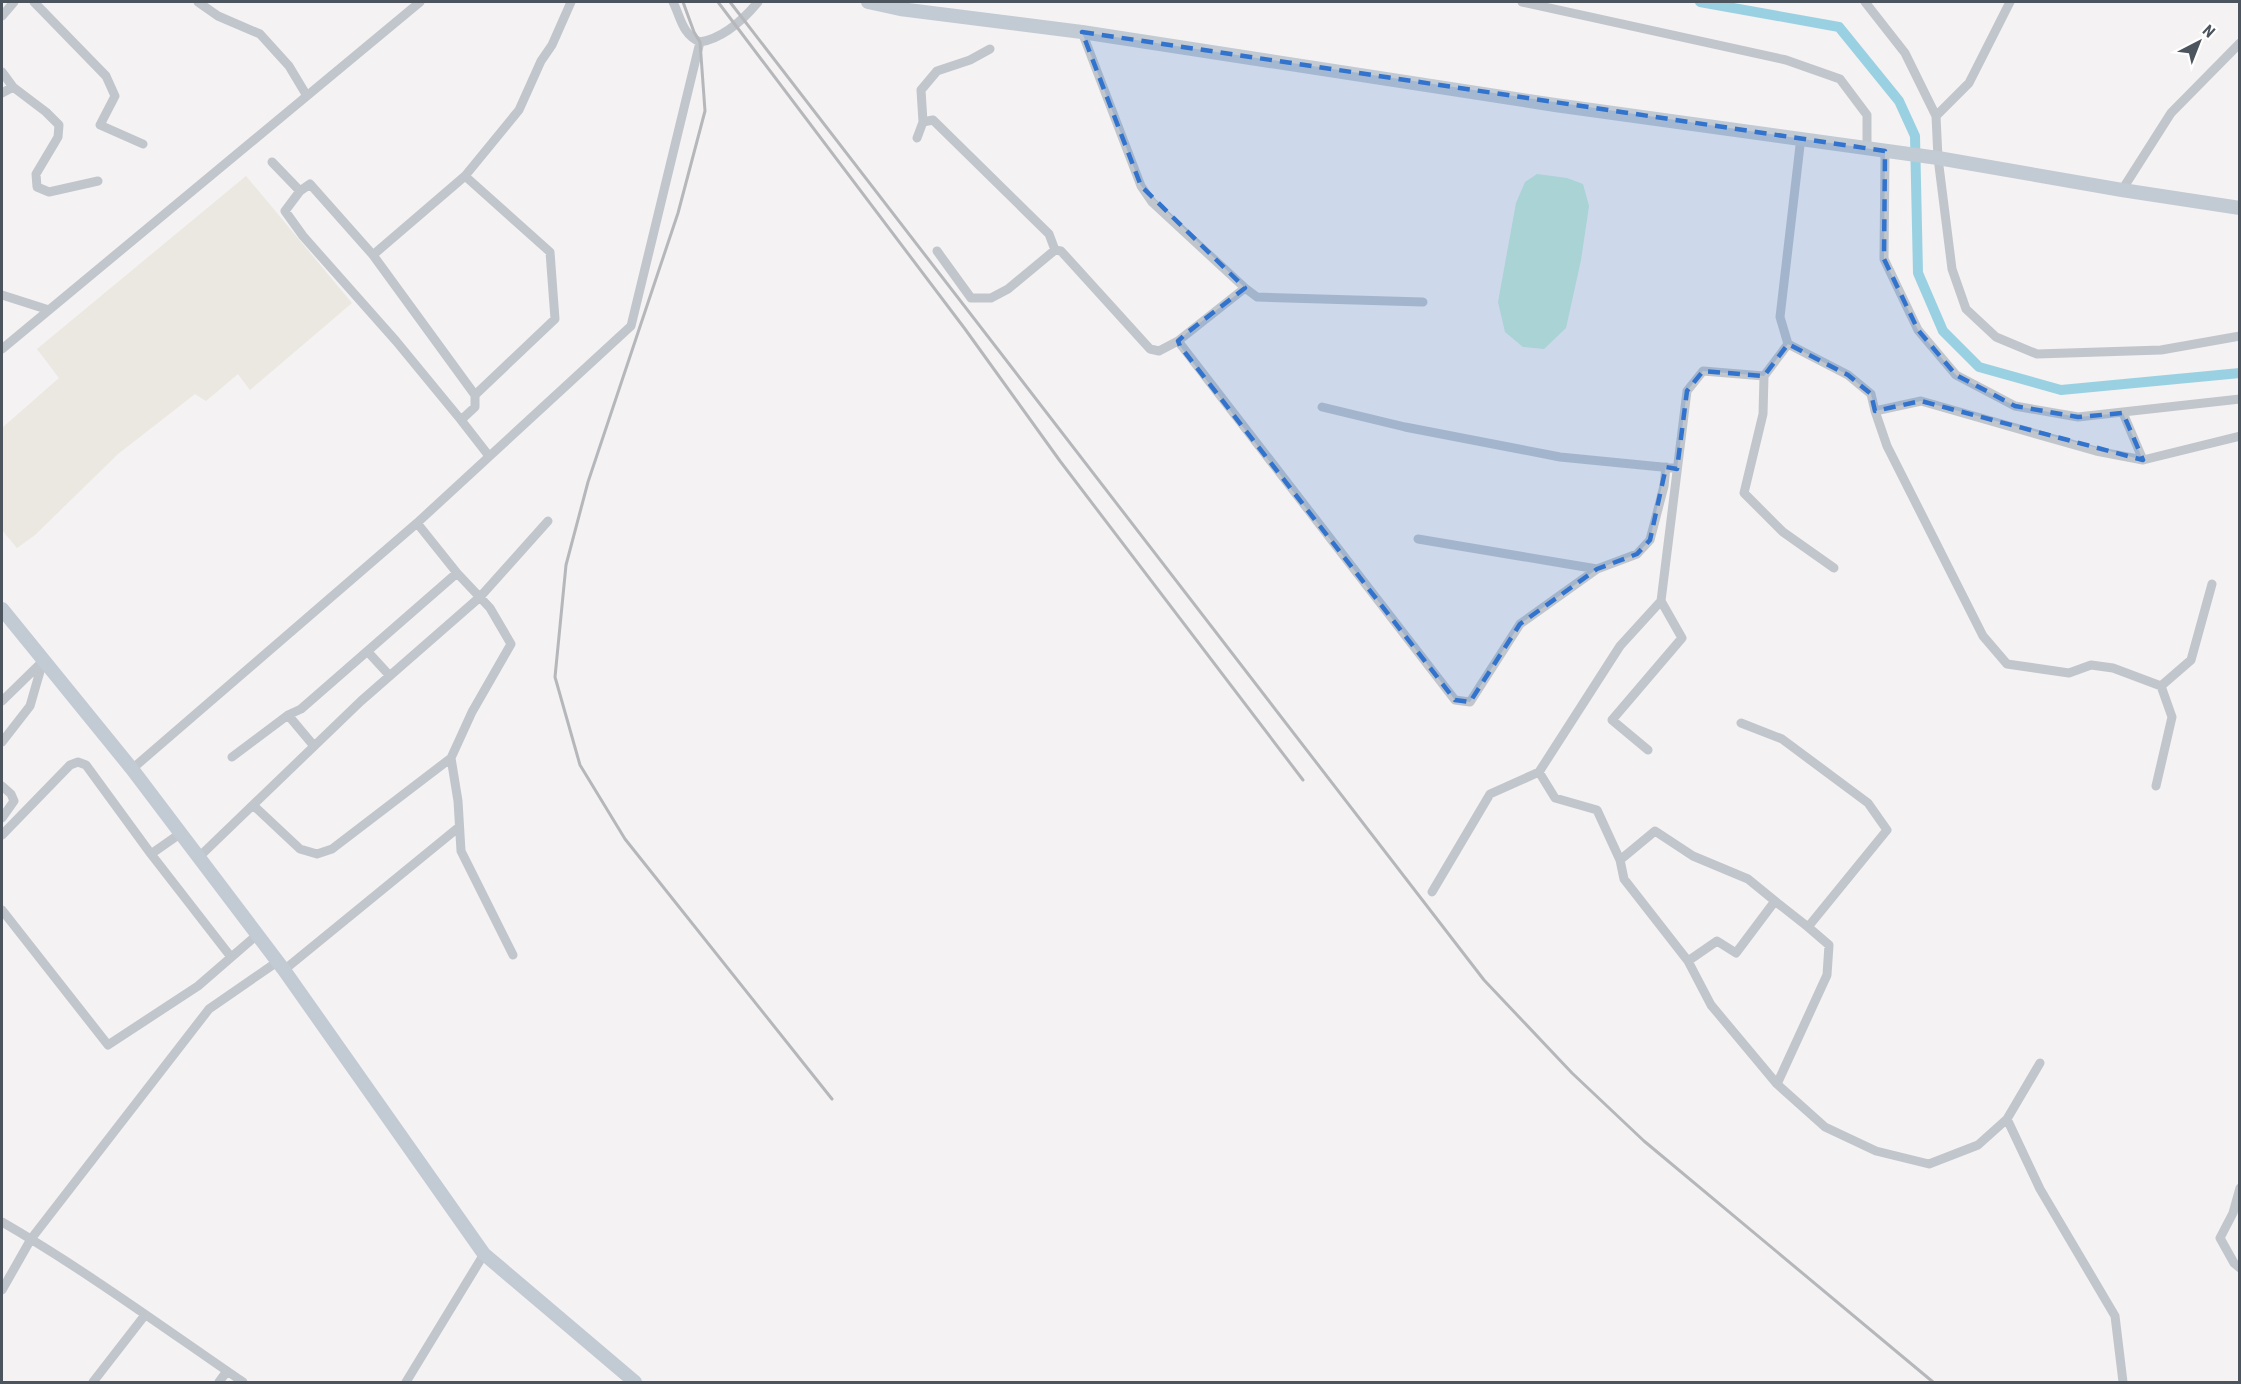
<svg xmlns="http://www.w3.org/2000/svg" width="2241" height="1384" font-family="'Roboto Condensed',sans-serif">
  <rect width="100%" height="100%" fill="#f4f2f2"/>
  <path fill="#eae8e0" d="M246,176L352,303L250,390L238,374L206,401L195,394L118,454L35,535L17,548L2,530V428L59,378L37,349Z"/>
  <path fill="#c7ebd6" d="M1537,174L1567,178L1583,184L1589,206L1581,260L1566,328L1544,349L1523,347L1505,332L1498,302L1516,203L1525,182Z"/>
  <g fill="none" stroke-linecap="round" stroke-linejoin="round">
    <path stroke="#9ad1e2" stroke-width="10" d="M1700,2L1839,27L1899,101L1915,136L1918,273L1943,331L1979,367L2061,390L2240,373"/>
    <path stroke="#c0c6cc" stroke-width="9" d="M34,2L106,76L115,96L100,125L143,144
      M198,2L218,16L260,34L289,66L307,96
      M673,2C681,18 682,34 700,42
      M1522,2L1786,60L1840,79L1867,115V148
      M1865,2L1905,53L1936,116L1938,158L1952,269L1966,309L1996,337L2037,354L2161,350L2240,336
      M2,16L14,2
      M1082,32L1141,186L1152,202L1245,288L1257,297L1423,302
      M2,72L13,87L2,93
      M13,87L46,112L59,125L58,137L36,174L37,187L49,192L98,181
      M1936,116L1969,83L2010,2
      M923,122L933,120L1049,234L1055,250
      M1801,137L1780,317L1788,344L1848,375L1871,394L1875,411
      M917,138L923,122L921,90L937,71L970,60L990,49
      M1885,151L1884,259L1918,330L1956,375L2015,406L2078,417L2240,399
      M272,162L300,191
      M465,176L550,252L555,319L475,395
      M2122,190L2171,113L2240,43
      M937,251L971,298H991L1008,289L1055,250L1061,251L1150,349L1159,351L1178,341L1245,288
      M373,255L310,184L300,191L285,211L303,236L396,341L461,420
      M2,295L49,310
      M1178,341L1455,700L1470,702L1520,624L1597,569L1637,554L1650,540L1664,486L1666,467
      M1788,344L1764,376L1763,414L1744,493L1783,532L1834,568
      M2,349L420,2
      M1322,407L1405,427L1560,457L1672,468
      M2123,413L2143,460
      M489,456L461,420L475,407V395L373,255L465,176L519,110L541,61L552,45L571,2
      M417,523L457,573L490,608L511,644L472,712L451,758L458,801L461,851L513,955
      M1418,539L1597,569
      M2212,584L2191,660L2161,686L2113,668L2091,665L2069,673L2007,664L1983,636L1887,446L1875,411L1921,401L2096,451L2143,460L2240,436
      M368,652L390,676
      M2,701L41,663
      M288,715L314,746
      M1741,723L1782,739L1868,803L1887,830L1808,927L1829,945L1827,975L1777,1084
      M2,742L30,706L43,661
      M1648,750L1612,720L1682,638L1661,601
      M232,757L288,715L301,709L457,573
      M132,769L417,523L631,326L700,42C724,38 743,20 758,2
      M1539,772L1555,798L1597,810L1620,860
      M2,786L11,794L14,801L2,818
      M2156,786L2172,717L2161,686
      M253,805L300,849L317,854L332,849L451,758
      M2,835L70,765L78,762L86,765L151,854L231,957
      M151,854L181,833
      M199,857L361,701L480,597L548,521
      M1432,892L1490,794L1539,772L1620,646L1661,601L1687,391L1703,371L1764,376
      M1775,901L1748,879L1693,856L1655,831L1620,860L1624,879L1688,961L1711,1005L1777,1084L1825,1127L1876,1151L1929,1164L1978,1145L2007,1119L2040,1063
      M2,910L108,1045L198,986L257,935
      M1688,961L1717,941L1736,953L1775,901L1808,927
      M284,970L459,827
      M2007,1119L2040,1189L2115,1316L2123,1382
      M2240,1188L2233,1213L2220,1238L2234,1263L2240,1268
      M2,1222C85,1270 164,1328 243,1382
      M2,1290L31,1239L209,1009L277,962
      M93,1382L145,1315
      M219,1382L227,1371
      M406,1382L484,1254"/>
    <path stroke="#c2cad3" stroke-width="14" d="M868,2L900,9L1082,32L1555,105L1938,158L2122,190L2240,208
      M2,609L132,769L284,970L484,1254L635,1382"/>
    <path stroke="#b5b7bb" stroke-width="3" d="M683,2L694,32L700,42L705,111L678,213L588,482L566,565L555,677L580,765L625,839L832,1099
      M718,2L965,329L1060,461L1303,780
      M730,2L1484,980L1572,1073L1644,1141L1933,1382"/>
  </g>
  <path fill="#3273ce" fill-opacity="0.2" stroke="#3273ce" stroke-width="4.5" stroke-dasharray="12 8" stroke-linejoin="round" d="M1082,32L1885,151L1884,259L1918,330L1956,375L2015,406L2078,417L2123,413L2143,460L1921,401L1875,411L1871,394L1848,375L1788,344L1764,376L1703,371L1687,391L1677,469L1666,467L1650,540L1637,554L1597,569L1520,624L1470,702L1455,700L1180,346L1178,341L1188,332L1245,288L1141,186Z"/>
  <rect width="2241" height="1384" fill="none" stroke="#4c555d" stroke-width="6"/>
  <g transform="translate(2199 42) rotate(42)" stroke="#ffffff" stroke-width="4.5" paint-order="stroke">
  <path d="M0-4.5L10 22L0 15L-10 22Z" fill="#4c555d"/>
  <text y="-9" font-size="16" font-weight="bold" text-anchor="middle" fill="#4c555d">N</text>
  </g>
</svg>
